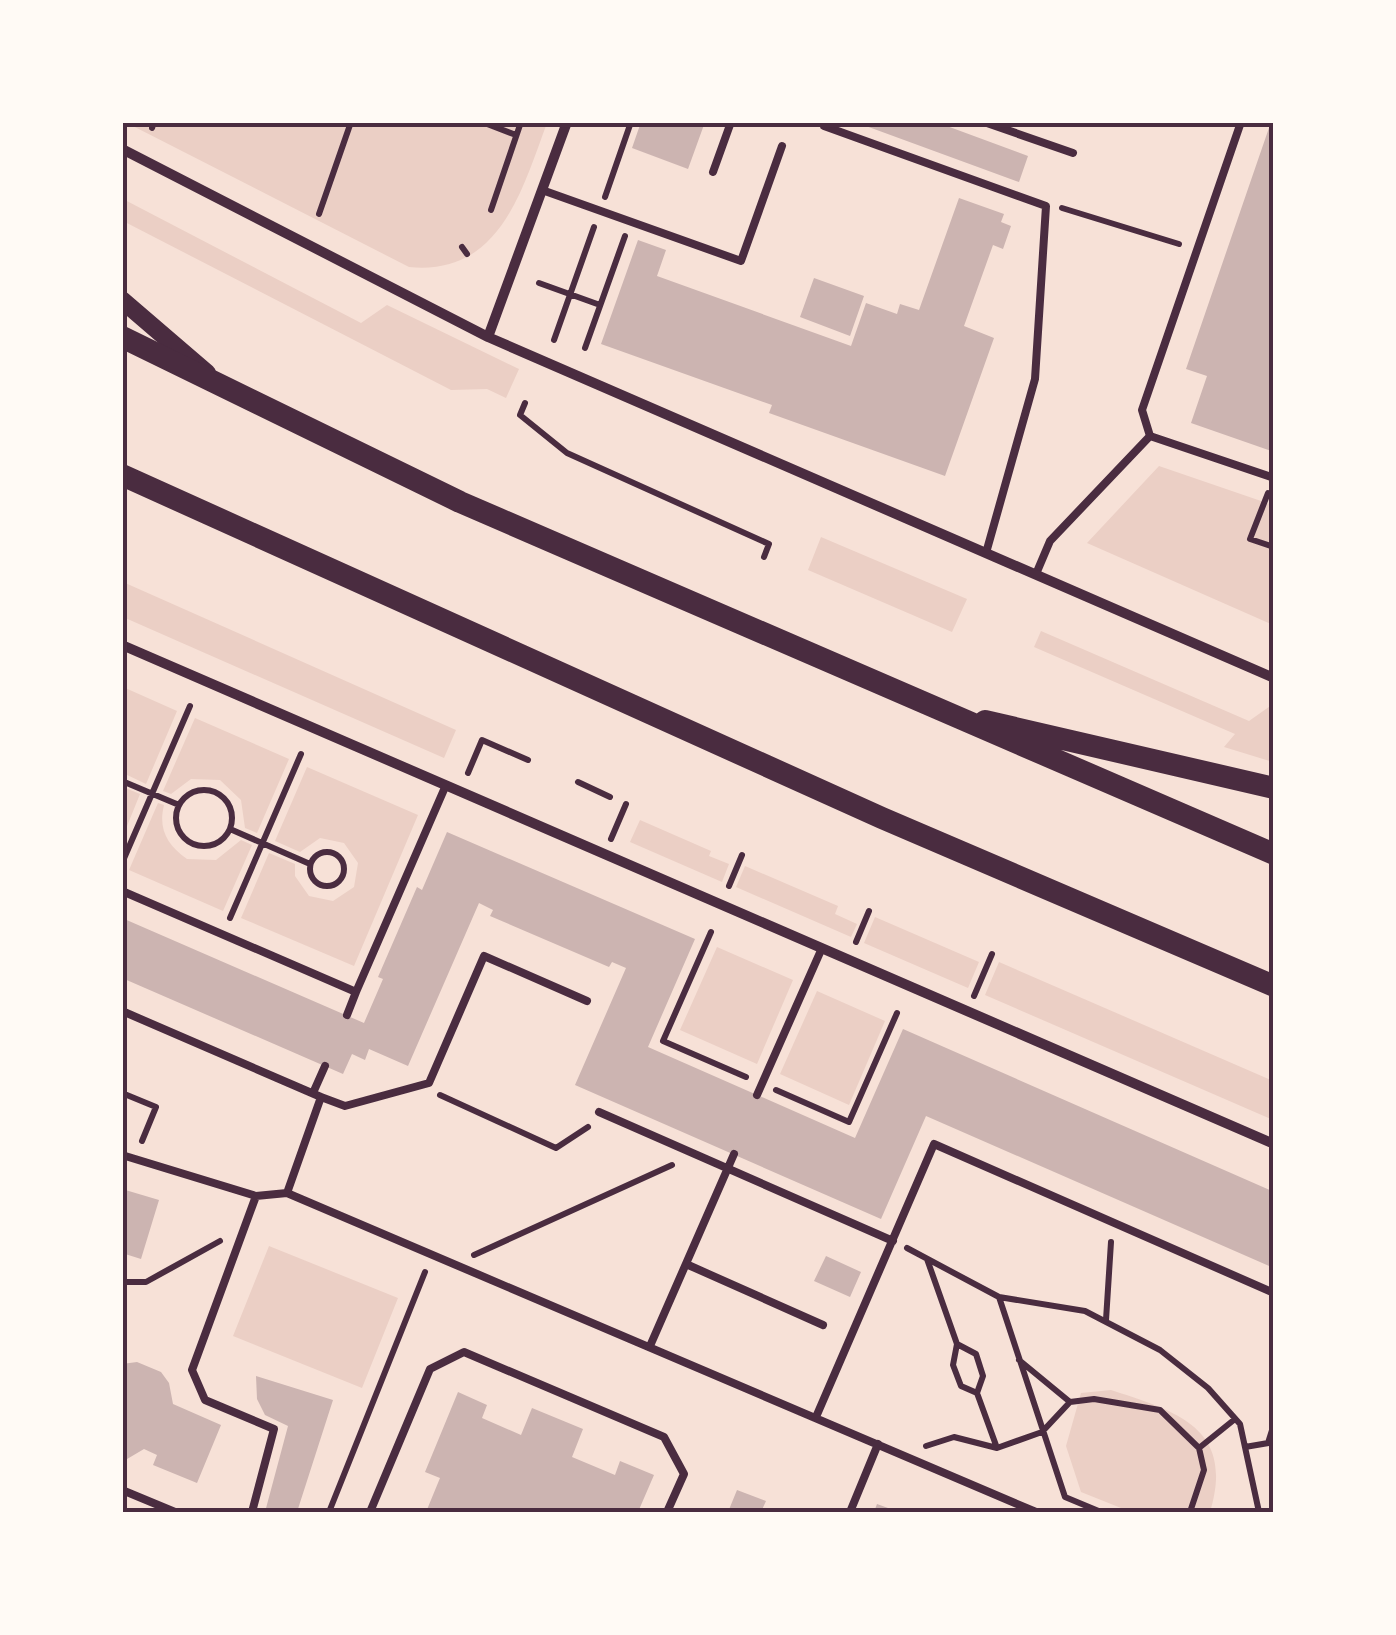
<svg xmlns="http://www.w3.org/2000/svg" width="1396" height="1635" font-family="'DM Sans',sans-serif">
  <rect width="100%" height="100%" fill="#f7e1d7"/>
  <path fill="#ebcfc5" d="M127,123H547C522,190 500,276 409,267Z
    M123,199L361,323L387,305L519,369L506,398L487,389L451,390L123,221Z
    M1159,466L1273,505V625L1087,543Z
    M821,537L967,599L952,632L808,570Z
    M123,582L456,730L444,758L123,617Z
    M1041,631L1249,721L1273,704V762L1224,747L1235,734L1034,647Z
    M123,687L177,711L146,784L123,773Z
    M195,718L289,759L257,833L245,828L241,800L220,780L191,779L171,794L163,791Z
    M307,767L418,815L354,966L241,918L269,853L295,864V876L309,896L333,901L354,887L358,863L344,843L320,838L300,852L275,841Z
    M123,787L140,794L123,836Z
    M158,803L164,805C158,829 167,845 187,859L216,860L241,840L252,845L223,911L129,870Z
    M640,820L711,851L709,856L729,864L722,882L630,842Z
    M745,866L838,906L835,914L857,924L851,937L736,887Z
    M875,917L979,962L968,988L864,943Z
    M717,947L793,980L757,1064L680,1030Z
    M999,962L1273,1081V1120L985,995Z
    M817,991L885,1021L849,1105L780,1074Z
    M269,1246L398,1298L362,1388L233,1336Z
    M1111,1390C1179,1412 1235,1429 1210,1512H1131L1081,1492L1066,1446L1081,1393Z"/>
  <path fill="#ccb4b1" d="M641,122H705L688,169L632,148Z
    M855,122H936L1028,156L1019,182Z
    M1271,122H1274V452L1191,423L1207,376L1186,369Z
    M959,198L1004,214L1001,222L1011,226L1003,249L993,245L964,326L994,338L945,476L769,413L772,405L601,344L638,240L666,250L657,276L851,346L866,303L897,314L900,304L919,310Z
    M814,278L864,296L850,336L800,317Z
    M447,832L695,939L648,1047L855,1138L903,1029L1274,1192V1268L926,1116L881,1219L575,1085L626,968L612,962L609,967L490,916L493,910L479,903L408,1066L369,1049L365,1060L352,1054L343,1074L122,978V918L364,1023L383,979L378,977L417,887L422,890Z
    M122,1189L159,1200L141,1259L122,1253Z
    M826,1256L861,1272L850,1297L814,1281Z
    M137,1362L161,1372L169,1383L173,1404L221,1425L197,1483L153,1465L157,1455L144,1449L122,1462V1364Z
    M256,1376L333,1400L297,1512H265L288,1426L265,1415L257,1399Z
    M458,1392L487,1405L482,1418L521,1435L532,1408L583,1429L572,1457L615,1475L620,1461L654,1475L638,1512H426L440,1478L425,1472Z
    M737,1490L766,1501L761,1512H728Z
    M877,1504L899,1512H874Z"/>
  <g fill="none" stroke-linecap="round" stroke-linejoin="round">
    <path stroke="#4a2c40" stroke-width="6" d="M482,122L516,135
      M152,128L154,122
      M605,197L631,122
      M1062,208L1179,244
      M491,210L521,122
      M319,214L351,122
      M462,247L467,254
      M539,283L600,305
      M554,340L594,227
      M585,348L625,236
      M525,403L520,415L567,453L769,544L764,557
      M1268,493L1250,539L1274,547
      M468,773L482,740L528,760
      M122,781L179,805
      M578,782L610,797
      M176 818a28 28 0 1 1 56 0a28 28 0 1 1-56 0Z
      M230,829L310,864
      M611,839L626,804
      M310 869a17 17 0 1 1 34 0a17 17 0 1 1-34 0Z
      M122,863L190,706
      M729,886L742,855
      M230,918L301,754
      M711,932L663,1041L746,1077
      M856,942L869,911
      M974,996L992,954
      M776,1090L849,1122L897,1013
      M122,1093L156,1107L142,1141
      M440,1095L556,1148L588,1127
      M907,1248L999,1297L1085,1311L1160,1350L1208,1388L1240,1424L1259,1512
      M474,1255L672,1165
      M927,1259L957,1344L953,1365L961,1386L977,1393L983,1376L976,1354L957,1344
      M122,1282H146L220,1241
      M999,1297L1065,1497L1101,1512
      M1106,1320L1111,1242
      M1019,1360L1070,1402
      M977,1393L997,1448
      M1268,1443L1274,1424
      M926,1446L954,1437L997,1448L1042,1432L1070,1402L1094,1399L1160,1410L1199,1448
      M1245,1447L1274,1442
      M329,1512L425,1272
      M1190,1512L1204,1470L1199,1448L1235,1419"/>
    <path stroke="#4a2c40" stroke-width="8" d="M984,122L1073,153
      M824,126L1046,206L1035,379L986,553
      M713,172L731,122
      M542,190L741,261L782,146
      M1150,436L1142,410L1241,122
      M1150,436L1274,478
      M1036,574L1050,541L1150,436
      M122,891L356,992L446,785
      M122,1011L321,1097L287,1193
      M347,1015L356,992
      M313,1093L325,1066
      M757,1095L822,948
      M321,1097L345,1106L429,1083L484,956L587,1001
      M599,1112L893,1241
      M122,1155L256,1196L287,1193L1036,1512
      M686,1264L823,1325
      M650,1346L734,1154
      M816,1417L934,1144L1274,1293
      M122,1490L175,1512
      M252,1512L274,1429L205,1400L192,1370L256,1196
      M370,1512L430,1369L464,1352L664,1437L684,1474L667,1512
      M850,1512L878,1444"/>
    <path stroke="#4a2c40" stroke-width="10" d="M122,149L488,337L1274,678
      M488,337L567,122
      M122,645L1274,1144"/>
    <path stroke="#4a2c40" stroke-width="18" d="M122,300L207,373"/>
    <path stroke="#4a2c40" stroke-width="22" d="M122,337L460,502L1274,854
      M122,475L882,818L1274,986
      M985,721L1274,788"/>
  </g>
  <rect width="1396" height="1635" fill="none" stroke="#fffaf5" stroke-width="250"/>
  <rect x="125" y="125" width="1146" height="1385" fill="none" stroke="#4a2c40" stroke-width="4"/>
</svg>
